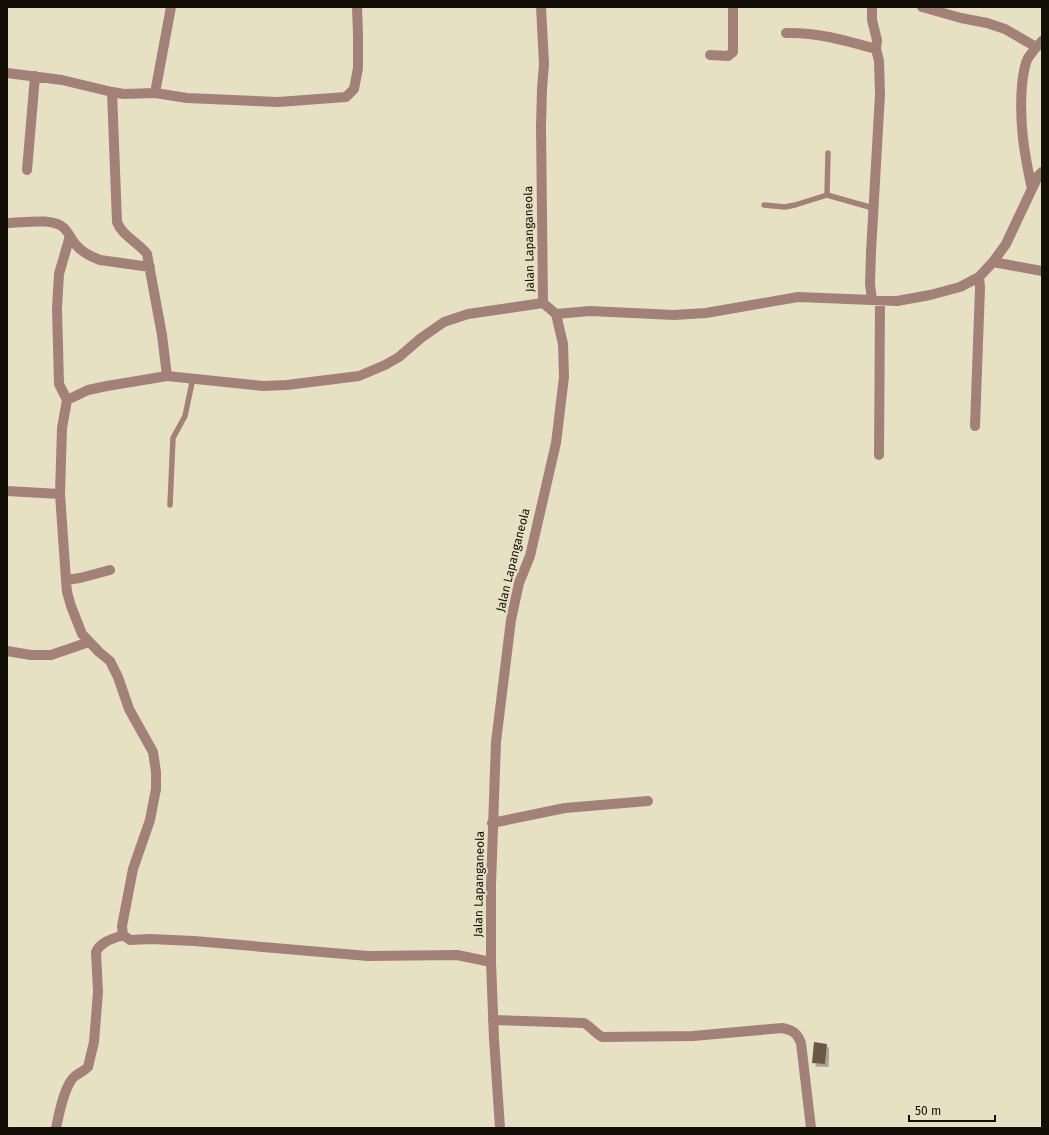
<svg xmlns="http://www.w3.org/2000/svg" width="1049" height="1135" font-family="'Fira Sans',sans-serif">
  <defs>
    <filter id="shadow"><feDropShadow dx="3.5" dy="3.5" stdDeviation="0" flood-color="#0004"/></filter>
  </defs>
  <rect width="100%" height="100%" fill="#e7e1c4"/>
  <path fill="#6c5646" filter="url(#shadow)" d="M814,1042L827,1044L825,1064L812,1063Z"/>
  <g fill="none" stroke-linecap="round" stroke-linejoin="round">
    <path stroke="#a48178" stroke-width="5.5" d="M827,195L828,153
      M764,205L785,207L795,205L827,195L873,208
      M170,505L173,438L185,416L193,378"/>
    <path stroke="#a48178" stroke-width="10" d="M922,7L961,18L987,23L1005,29L1036,47
      M786,33C817,32 847,41 876,49
      M710,55L728,56L733,52V7
      M7,73L62,80L112,92L124,94L155,93L187,98L278,102L346,97L354,89L358,68V35L357,7
      M112,92L117,222C122,236 138,242 147,254L162,335L167,376
      M155,93L171,7
      M27,170L35,76
      M1032,189C1024,153 1019,122 1022,85C1023,76 1024,65 1028,58C1032,52 1037,46 1042,41
      M7,223C22,223 53,217 64,228C69,233 72,241 77,246C83,253 92,257 100,260L150,267
      M993,262L1042,271
      M872,300L870,284L871,252L880,94L879,61L876,49L877,40L872,20V7
      M556,314L590,311L674,315L706,313L798,297L897,301L930,295L960,287L979,277L993,262L1006,244L1038,176L1042,172
      M67,400L59,384L57,308L59,274L70,236
      M975,426L980,288L979,277
      M879,455L880,301
      M7,491L60,494
      M66,580L80,578L110,570
      M7,651L31,655H51L89,642
      M492,823L565,808L648,801
      M491,962L457,955L368,956L194,941L150,939L130,940L123,935L122,926L133,869L150,820L156,789V772L153,752L129,709L118,677L110,661L99,652L82,634L71,606L67,592L66,580L60,494L62,428L67,400L88,390L107,386L167,376L263,386L287,385L359,376L385,365L399,357L421,338L444,322L468,314L543,303
      M493,1020L584,1023C591,1027 595,1033 602,1037L693,1036L782,1028C793,1030 797,1033 801,1043L811,1128
      M56,1128C59,1115 64,1085 75,1076C79,1073 84,1071 88,1067L94,1042L98,992L96,952C101,941 113,939 123,935"/>
    <path stroke="#a48178" stroke-width="10" d="M500,1128L494,1039L491,962V885L496,742L511,620L519,583L530,556L556,443L564,377L563,344L556,314L543,303L541,126L542,89L544,64L541,7"/>
  </g>
  <g text-anchor="middle" stroke-width="4" stroke-linejoin="round" paint-order="stroke">
    <g font-size="12" fill="#110f06" stroke="#e7e1c4">
      <text transform="translate(529 239) rotate(-91)" y="4">Jalan Lapanganeola</text>
      <text transform="translate(513 560) rotate(-76)" y="4">Jalan Lapanganeola</text>
      <text transform="translate(479 884) rotate(-89)" y="4">Jalan Lapanganeola</text>
    </g>
  </g>
  <rect width="1049" height="1135" fill="none" stroke="#110f06" stroke-width="16"/>
  <path d="M909 1115v6h86v-6" fill="none" stroke="#110f06" stroke-width="2"/>
  <text x="915" y="1115" font-size="12" fill="#110f06" stroke="#e7e1c4" stroke-width="3" paint-order="stroke">50 m</text>
</svg>
